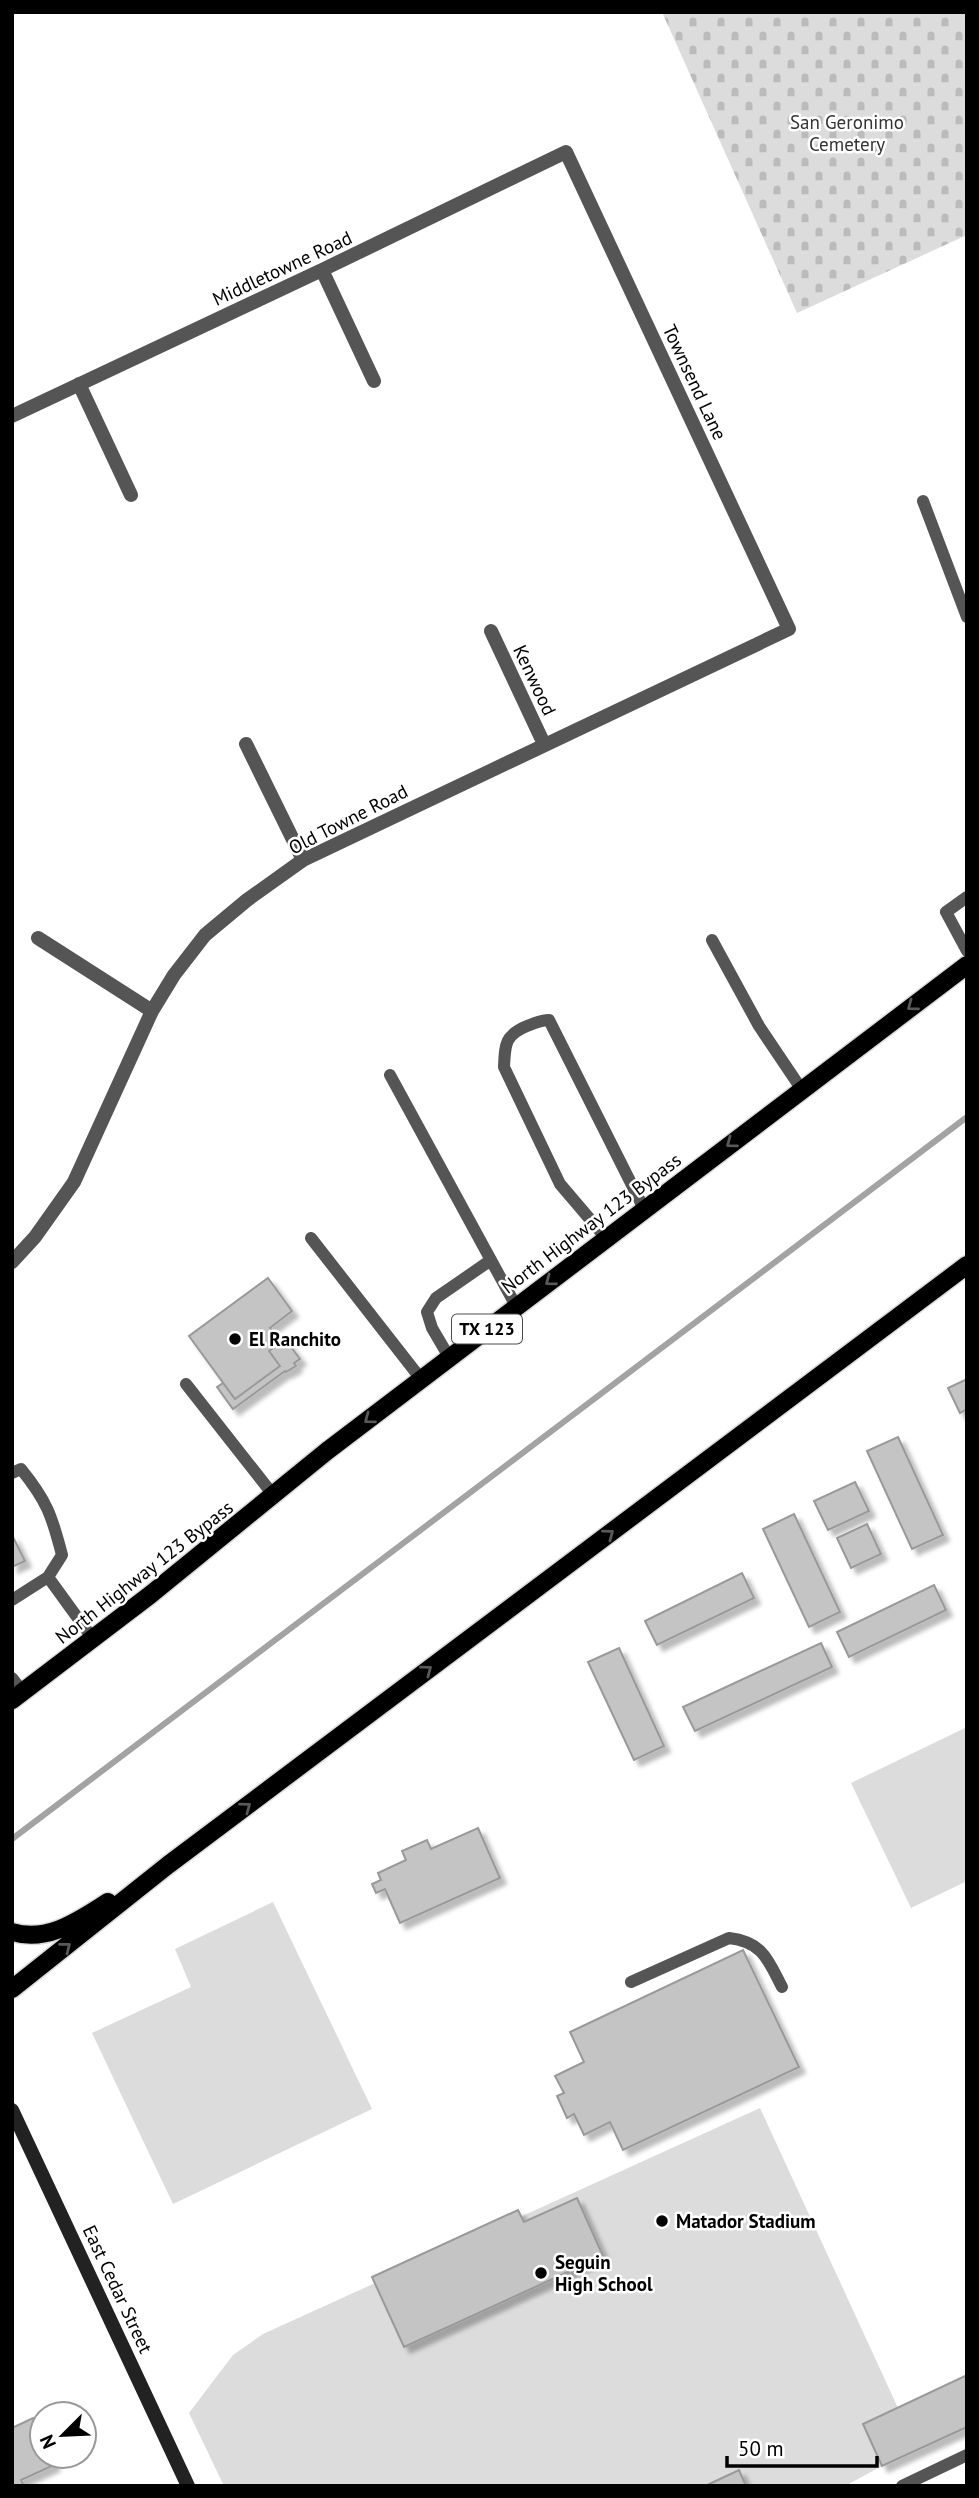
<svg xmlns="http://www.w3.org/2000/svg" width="979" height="2498" font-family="'PT Sans',sans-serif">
  <defs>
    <pattern id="cemetery-stones" width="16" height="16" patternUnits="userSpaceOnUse" patternTransform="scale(1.75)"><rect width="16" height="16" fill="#dcdcdc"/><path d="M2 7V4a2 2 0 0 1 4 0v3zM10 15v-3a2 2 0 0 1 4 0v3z" fill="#bbb"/></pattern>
    <filter id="shadow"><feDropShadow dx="6" dy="6" stdDeviation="2" flood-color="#0004"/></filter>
  </defs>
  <rect width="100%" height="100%" fill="#fff"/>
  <path fill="#dcdcdc" d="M967,1727V1881L911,1908L851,1783Z
    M273,1902L372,2109L173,2204L92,2033L191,1987L175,1949Z
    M760,2108L898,2408L863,2424L882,2466L845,2486H224L189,2413L233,2355L263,2334Z"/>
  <path fill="url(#cemetery-stones)" d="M662,12H967V235L797,313Z"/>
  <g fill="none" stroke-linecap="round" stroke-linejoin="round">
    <path stroke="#a3a3a3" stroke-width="6" d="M12,1839L967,1117"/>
  </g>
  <path fill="#c4c4c4" stroke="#999" stroke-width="2" filter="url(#shadow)" d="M268,1278L292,1311L270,1328L281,1342L269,1351L280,1366L235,1399L189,1336Z
    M285,1339L300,1359L294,1363L296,1366L286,1372L285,1371L233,1409L217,1387L223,1383L235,1399L280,1366L269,1351Z
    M967,1379V1409L960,1413L948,1388Z
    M898,1437L943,1535L912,1549L867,1451Z
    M855,1482L869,1511L828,1530L814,1501Z
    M794,1514L840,1612L809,1627L763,1529Z
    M867,1524L881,1554L851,1568L837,1538Z
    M12,1535L25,1561L12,1567Z
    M742,1573L754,1598L657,1645L645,1621Z
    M934,1585L946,1610L849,1657L837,1632Z
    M821,1643L832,1667L695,1731L683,1707Z
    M619,1648L664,1746L634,1760L588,1662Z
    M478,1828L500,1878L400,1923L385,1889L376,1893L372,1884L381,1880L378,1873L406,1860L402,1851L427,1840L431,1849Z
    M743,1950L799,2067L623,2150L610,2122L584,2135L574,2114L567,2118L557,2096L564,2093L555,2076L584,2062L570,2032Z
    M577,2198L603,2256L404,2347L372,2277L518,2210L524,2222Z
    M967,2375V2427L882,2466L863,2424Z
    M33,2418L42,2438V2456H50L54,2465L21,2480L24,2486H12V2428Z
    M739,2470L746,2486H705Z"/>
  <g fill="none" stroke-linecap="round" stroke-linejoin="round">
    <defs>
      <path id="primary" d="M12,1700L150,1595L327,1451L967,965
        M12,1932C48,1943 79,1920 108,1902
        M12,1989L168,1865L967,1265"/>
    </defs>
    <use href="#primary" stroke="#dbdbdb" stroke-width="21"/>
    <path stroke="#555" stroke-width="12" d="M923,501L967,617
      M967,897L946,912L967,951
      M712,940L759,1026L802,1090
      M390,1075L516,1306
      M311,1238L421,1379
      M606,1238L560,1184L504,1067C505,1044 505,1035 527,1026C535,1023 541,1020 549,1020L644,1209
      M449,1357L432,1328L427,1312L436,1298L491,1260
      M186,1384L274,1496
      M12,1473L21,1469C47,1501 52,1516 62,1555L48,1577
      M12,1600L48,1577L93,1639
      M12,1678L23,1692
      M631,1982L729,1938C763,1942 768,1960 782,1987
      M902,2486L967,2455"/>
    <path stroke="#555" stroke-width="14" d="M322,270L374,381
      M79,384L131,495
      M12,416L322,270L566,152L789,629L303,860L247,900L205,935L174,975L152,1011L74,1182L35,1237L12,1262
      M491,631L544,744
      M246,744L303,860
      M38,938L152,1011"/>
    <path stroke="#222" stroke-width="14" d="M12,2110L188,2486"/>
    <use href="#primary" stroke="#000" stroke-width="18"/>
  </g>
  <defs><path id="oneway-chevron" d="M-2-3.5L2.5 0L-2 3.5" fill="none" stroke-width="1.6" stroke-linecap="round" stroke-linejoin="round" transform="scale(1.75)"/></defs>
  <g stroke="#595959">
    <use href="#oneway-chevron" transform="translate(912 1006) rotate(143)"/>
    <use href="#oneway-chevron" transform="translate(731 1143) rotate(143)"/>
    <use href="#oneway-chevron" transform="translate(550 1281) rotate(143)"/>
    <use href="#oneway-chevron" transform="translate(369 1419) rotate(143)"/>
    <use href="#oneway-chevron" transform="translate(609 1534) rotate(-37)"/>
    <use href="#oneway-chevron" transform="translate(427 1670) rotate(-37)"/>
    <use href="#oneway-chevron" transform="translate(246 1807) rotate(-37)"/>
    <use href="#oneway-chevron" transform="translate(66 1947) rotate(-38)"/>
  </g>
  <g fill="#000" stroke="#fff" stroke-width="2.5">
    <circle cx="235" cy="1339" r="7"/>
    <circle cx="662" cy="2221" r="7"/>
    <circle cx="541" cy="2273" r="7"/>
  </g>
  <g text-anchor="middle" stroke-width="5" stroke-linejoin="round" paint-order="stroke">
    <rect fill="#fff" stroke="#4c4c4c" stroke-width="2" x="452" y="1314.5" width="70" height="29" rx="5"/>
    <g font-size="18" font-weight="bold" fill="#000">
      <text x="487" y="1335">TX 123</text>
    </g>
    <g font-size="19" fill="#333" stroke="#fff">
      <text x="847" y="129">San Geronimo<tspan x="847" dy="22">Cemetery</tspan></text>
    </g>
    <g font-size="19" fill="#000" stroke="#fff">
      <text transform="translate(282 268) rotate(-25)" y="7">Middletowne Road</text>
      <text transform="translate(695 382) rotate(65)" y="7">Townsend Lane</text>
      <text transform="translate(535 680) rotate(65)" y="7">Kenwood</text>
      <text transform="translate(348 819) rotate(-27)" y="7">Old Towne Road</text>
      <text transform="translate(591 1223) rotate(-37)" y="7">North Highway 123 Bypass</text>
      <text transform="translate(144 1572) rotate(-38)" y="7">North Highway 123 Bypass</text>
      <text transform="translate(118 2289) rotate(65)" y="7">East Cedar Street</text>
    </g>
    <g font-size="19" font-weight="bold" fill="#000" stroke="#fff" text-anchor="start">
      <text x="249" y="1346">El Ranchito</text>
      <text x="676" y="2228">Matador Stadium</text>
      <text x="555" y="2269">Seguin<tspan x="555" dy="22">High School</tspan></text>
    </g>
  </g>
  <rect width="979" height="2498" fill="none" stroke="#000000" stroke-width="28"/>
  <g transform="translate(63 2435) rotate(246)"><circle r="33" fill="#ffffff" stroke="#999999" stroke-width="2"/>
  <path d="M0-5L12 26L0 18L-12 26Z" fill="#000000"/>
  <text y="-10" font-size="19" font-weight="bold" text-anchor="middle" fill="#000000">N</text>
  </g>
  <path d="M727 2456v10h150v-10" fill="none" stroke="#000000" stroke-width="3.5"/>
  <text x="738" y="2456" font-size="21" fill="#000000" stroke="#ffffff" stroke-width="5" paint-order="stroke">50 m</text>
</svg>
